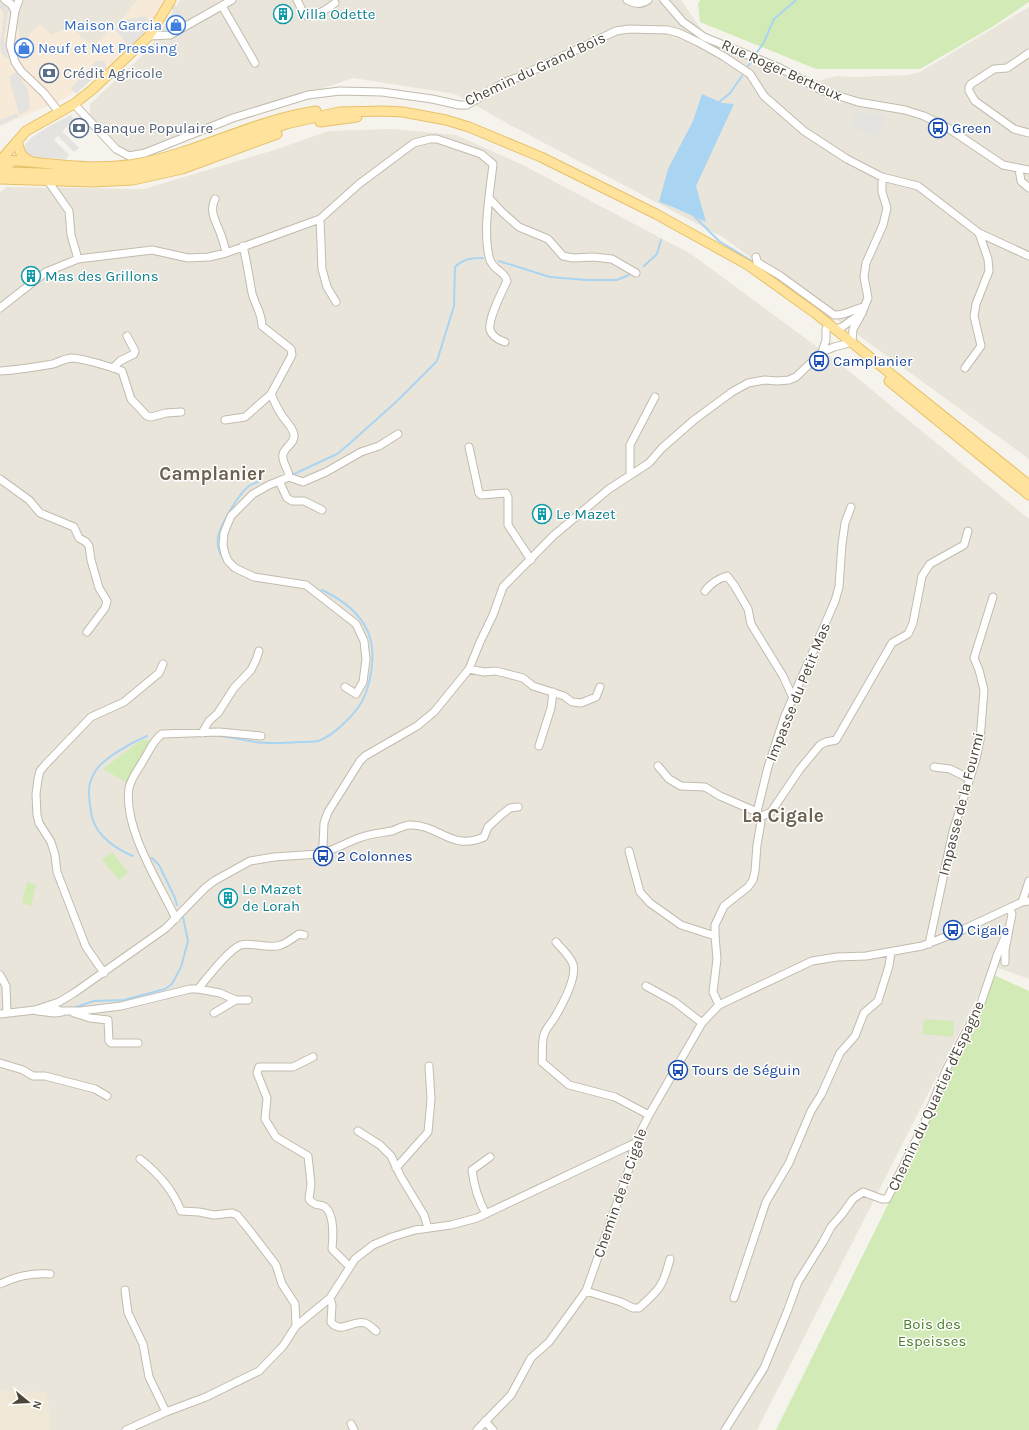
<svg xmlns="http://www.w3.org/2000/svg" width="1029" height="1430" font-family="Karla,sans-serif">
  <rect width="100%" height="100%" fill="#f6f3ec"/>
  <path fill="#eae5da" d="M0,0H137L123,18L93,47L70,27L52,35L21,44L17,24L0,3Z
    M180,0H681L703,32L819,81L836,76L855,77L908,75L920,72L1029,7V459L724,238L514,127L455,94L353,78L137,153L125,151L90,116V104L149,49Z
    M393,129L456,135L523,165L691,254L839,363L1029,519V979L993,966L757,1430H0V193L6,187L144,189L271,151L329,131Z"/>
  <path fill="#f7ead8" d="M137,0H168L142,47L64,99L0,126V3L17,24L21,44L39,24L52,35L69,27L93,46L123,18Z"/>
  <path fill="#efe8d6" d="M0,1390L46,1392L51,1417V1430H0Z"/>
  <path fill="#d2eab5" d="M700,0H1029V2L992,27L920,69H816L700,22L698,4Z
    M141,740H153L140,764L126,782L103,769Z
    M112,852L128,872L119,880L102,860Z
    M27,882L36,885L31,906L22,903Z
    M994,975L1029,991V1430H776L926,1128L948,1074Z
    M924,1019L954,1021L953,1037L922,1034Z"/>
  <path fill="#e5e3e0" d="M174,3L181,14L177,17L171,8Z
    M0,4L4,6L8,12L4,41L8,58L6,59L1,52L0,43L4,13L0,8Z
    M146,16L147,19L153,23L145,36L127,53L117,47L125,41L115,30L123,20Z
    M96,61H101L106,63V70L102,75L97,74L76,94L71,88Z
    M16,72L27,88L30,105L29,110L19,115L9,77Z
    M856,111L871,115L872,113L886,117L878,138L850,125Z
    M17,113L18,117L0,125V120Z
    M71,115L74,119L59,135L63,132L79,148L74,152L58,136L54,140L69,155L66,159L31,157L24,150V146L31,138L51,125Z
    M976,1020L979,1021L970,1039L967,1038Z"/>
  <path fill="#a9d4f2" d="M702,94L722,103L734,104L696,186L706,222L673,207L659,202L668,169L693,121Z"/>
  <g fill="none" stroke-linecap="round" stroke-linejoin="round">
    <path stroke="#a9d4f2" stroke-width="2" d="M757,52L763,44L774,19L796,0
      M748,66L751,62
      M718,103L730,93L742,76
      M694,216L719,241L755,263
      M499,261L550,277L586,280H617L629,275
      M644,266L657,254L661,240
      M294,474L337,454L349,444L396,402L437,361L454,306L455,267C463,259 471,258 483,258
      M226,563C221,557 216,546 218,537C221,524 239,493 249,486C252,484 255,483 258,482
      M219,736C231,737 243,740 255,742C269,744 286,743 300,742C306,742 313,742 318,741C334,736 360,710 365,695C372,677 376,650 368,632C360,613 341,599 322,590
      M133,856C118,850 98,837 93,820C91,815 91,810 90,805C88,790 88,783 96,770C105,757 133,742 147,736
      M152,858L159,865L175,898L177,905
      M76,1007L94,1001L124,1000L165,989L172,984L181,967L188,941L183,917"/>
    <defs>
      <path id="minor" d="M5,0L11,4L15,11L10,45L15,62L21,71L44,93L59,112
        M297,0L303,12L307,16C318,16 327,9 335,3
        M627,0C635,4 641,5 648,0
        M664,0L683,22L704,37L780,68L821,90L858,102L905,110L924,116L948,128L1003,165L1029,170
        M222,6L255,63
        M15,11L19,0
        M149,36L170,35L232,0
        M1029,53L1007,68L994,69L971,84L969,87V91L975,101L1014,129L1029,133
        M74,104L116,149L129,156L145,153L233,118L308,95L340,91L382,92L432,99L459,105H467L505,82L519,77L616,31L629,29L668,30L679,33L698,42L723,56L750,74L764,96L804,131L847,159L882,177L918,186L979,233L1029,256
        M1019,169L1021,181L1029,188
        M48,181L69,211L71,235L78,259
        M215,199C208,213 218,224 222,238C224,243 225,248 226,253
        M490,199L502,212L519,227L548,239L563,256L573,258L593,257L612,259L636,273
        M320,219L322,269L327,287L336,302
        M756,257L757,262L779,275L834,315C844,316 854,309 864,307
        M0,308L46,272L78,259L152,250L188,258L209,257L226,253L320,219L359,184L414,143L430,139H437L481,154L493,164C490,192 482,233 490,260C494,271 505,271 507,281C502,292 488,318 490,330C492,336 499,340 505,342
        M835,329L842,327L859,315
        M852,342L853,329L862,313L868,298L864,277L866,263L883,225L887,208L882,192V177
        M822,352L826,340V329
        M113,368L120,361L134,354L135,351L127,336
        M965,368L981,346L974,316L976,304L989,271L988,259L979,233
        M0,371C17,370 36,367 53,364C59,362 64,359 71,358C82,358 111,367 122,371L131,399L147,416L151,417L166,413L181,412
        M271,394C274,401 277,408 281,414C285,421 293,427 294,435C295,443 285,447 283,454C281,462 289,469 289,477L269,485L253,494L231,516L224,533L223,545L225,554L228,561L235,568L254,577L306,585L356,624L364,641L366,659L363,682L356,694L345,687
        M225,420L245,417L271,394L292,355L291,349L262,326C262,313 255,305 252,293C249,277 247,262 243,246
        M469,447L479,493L481,495L506,493L508,497V525L531,560
        M630,475V445L655,397
        M289,477L303,482L326,472L361,452L379,446L398,434
        M0,479L29,500L40,513L74,527L79,538L86,542L89,546L91,560L99,588L107,601L105,608L87,632
        M279,481L287,498L292,501H304L322,510
        M705,591C711,583 717,579 727,576L734,585L748,609L751,624L783,676L793,698
        M469,669L484,672L496,671L523,678L533,686L564,696L572,702L581,703L596,697L600,687
        M202,733L209,721L218,713L234,688L251,670L256,660L259,651
        M539,746L551,708L553,692
        M658,766L669,779L681,786L705,787L720,796L757,812
        M934,767L950,769L970,779
        M760,817L771,812L800,769L820,745L826,742L836,740L892,643L908,634L913,623L922,576L930,564L964,545L968,531
        M629,851L640,892L650,903L681,925L715,936
        M319,854C333,851 345,843 359,838C369,834 381,833 392,831C398,829 405,824 412,825C441,826 451,851 484,837L488,827L501,815L510,808L518,807
        M1022,902L1029,881
        M176,919C159,883 123,828 129,788C131,778 138,770 143,761C149,752 153,740 162,734L219,732L261,736
        M556,942C561,948 570,956 573,964C577,978 562,1005 555,1017C552,1022 548,1026 545,1032C541,1039 543,1053 542,1062L569,1085L615,1097L649,1115
        M929,944L953,831L976,759L980,740L984,690L979,670L974,658L993,597
        M1005,962V950L1012,914L1009,908
        M104,973L86,947L57,872L55,855L51,842L39,823L37,815L36,794L38,779L40,771L45,765L91,717L124,702L159,673L163,664
        M0,975L6,986L7,1013
        M646,986L675,1002L702,1023
        M198,989C207,978 229,949 241,945C247,943 251,945 257,945C279,948 281,947 299,934L304,935
        M719,1005L713,992L717,959L715,936V925L724,906L748,887L753,880L755,871L757,845L761,822L760,817L757,812L768,767L784,718L835,601L839,587L842,544L845,523L851,507
        M50,1006L60,1011H80L97,1009L121,1006L190,989H198L220,993L236,1000H248
        M37,1011L55,1013L62,1012
        M74,1013L90,1018L108,1020L109,1041L111,1043H138
        M214,1013L236,1000
        M0,1014L35,1010L59,1002L74,993L166,928L205,888L214,881L250,861L274,857L319,854L323,845L324,823L328,812L360,761L365,756L417,726L434,712L469,669L480,642L493,615L503,587L553,536L609,489L649,463L662,448L694,420L732,392L748,383L765,380L777,381L789,380L796,377L822,352L834,347L846,344
        M313,1057L293,1067H259L257,1073L267,1098L265,1119L276,1137L308,1156L311,1184L309,1199C316,1208 320,1203 325,1207C335,1215 333,1238 332,1249L349,1266
        M0,1063L23,1070L33,1076H45L95,1089L107,1096
        M358,1131L380,1145L391,1156L401,1177L424,1215L428,1228
        M140,1159C158,1173 173,1190 181,1211L199,1212L214,1215L232,1213L237,1215L250,1231L276,1265L282,1284L295,1304L296,1326
        M396,1168L428,1132L431,1099L429,1066
        M486,1214C478,1200 474,1186 472,1170L490,1157
        M0,1284C18,1276 30,1273 50,1274
        M125,1290L128,1313L143,1344L149,1377L166,1412
        M586,1291L621,1302L633,1308H639C660,1289 663,1286 670,1259
        M330,1298L332,1305L331,1322C341,1335 353,1319 365,1323C369,1324 373,1329 376,1331
        M734,1298L766,1202L789,1163L811,1111L821,1095L840,1053L855,1036L864,1013L878,1001L889,966L891,952
        M485,1421L493,1430
        M351,1424L354,1430
        M126,1430L166,1412L206,1397L259,1371L283,1346L296,1326L330,1298L355,1259L373,1245L392,1237L415,1230L451,1225L477,1218L635,1143
        M477,1430L511,1395L531,1358L549,1342L586,1291L628,1172L635,1143L649,1115L702,1023L719,1005L812,961L837,957L866,956L922,946L958,932L1022,902L1029,901
        M725,1430L764,1368L787,1312L798,1282L823,1242L831,1227L843,1213L853,1199L863,1192L882,1199H887L924,1124L946,1070L981,1003L998,953L1007,933"/>
      <path id="major" d="M320,122L357,117
        M17,141C20,153 20,156 32,162C67,166 106,170 141,163C201,151 255,120 316,111
        M0,161L26,131L74,104L93,89L149,36L171,0
        M0,163L7,160L30,162
        M11,172L93,175L130,172L151,169L180,162L286,124L339,112L384,111L403,112L446,120L469,127L541,157L656,214L748,265L815,313L1029,485
        M0,179L92,182L133,180L182,169L277,134
        M6,179L2,173L3,169L13,161
        M889,381L1029,495"/>
    </defs>
    <use href="#minor" stroke="#c2bbae" stroke-width="9"/>
    <use href="#major" stroke="#e6c16a" stroke-width="11"/>
    <use href="#minor" stroke="#fff" stroke-width="7"/>
    <use href="#major" stroke="#ffe39c" stroke-width="9"/>
  </g>
  <defs>
    <symbol id="building-ring" viewBox="-11 -11 22 22"><circle r="9.5" fill="#fff" stroke="#0f9aa8" stroke-width="1.5"/><path d="M-4-6H4V6H1V3H-1V6H-4ZM-2.5-4.3h1.7v1.8h-1.7ZM.8-4.3h1.7v1.8H.8ZM-2.5-1h1.7V.8h-1.7ZM.8-1h1.7V.8H.8Z" fill="#0f9aa8"/></symbol>
    <symbol id="shop-ring" viewBox="-11 -11 22 22"><circle r="9.5" fill="#fff" stroke="#3f7fe0" stroke-width="1.5"/><path d="M-5-2.5h2.3a2.7 3.5 0 0 1 5.4 0H5L5.5 6h-11ZM-1.5-2.5h3a1.5 2.3 0 0 0-3 0Z" fill="#3f7fe0"/></symbol>
    <symbol id="bank-ring" viewBox="-11 -11 22 22"><circle r="9.5" fill="#fff" stroke="#5c6f8a" stroke-width="1.5"/><path d="M-6-4H6V4H-6ZM0-2.3a2.3 2.3 0 1 0 0 4.6a2.3 2.3 0 1 0 0-4.6Z" fill="#5c6f8a"/></symbol>
    <symbol id="bus-ring" viewBox="-11 -11 22 22"><circle r="9.5" fill="#fff" stroke="#1a4fb4" stroke-width="1.5"/><path d="M-5-6H5V4H4V6H2V4H-2V6H-4V4H-5ZM-3.5-4V0h7V-4ZM-3.5 1.2v1.5H-2V1.2ZM2 1.2v1.5H3.5V1.2Z" fill="#1a4fb4"/></symbol>
  </defs>
  <g fill-rule="evenodd">
    <use href="#building-ring" x="272" y="3" width="22" height="22"/>
    <use href="#shop-ring" x="165" y="14" width="22" height="22"/>
    <use href="#shop-ring" x="13" y="37" width="22" height="22"/>
    <use href="#bank-ring" x="38" y="62" width="22" height="22"/>
    <use href="#bank-ring" x="68" y="117" width="22" height="22"/>
    <use href="#bus-ring" x="927" y="117" width="22" height="22"/>
    <use href="#building-ring" x="20" y="265" width="22" height="22"/>
    <use href="#bus-ring" x="808" y="350" width="22" height="22"/>
    <use href="#building-ring" x="531" y="503" width="22" height="22"/>
    <use href="#bus-ring" x="312" y="845" width="22" height="22"/>
    <use href="#building-ring" x="217" y="887" width="22" height="22"/>
    <use href="#bus-ring" x="942" y="919" width="22" height="22"/>
    <use href="#bus-ring" x="667" y="1059" width="22" height="22"/>
  </g>
  <g text-anchor="middle" stroke-width="3" stroke-linejoin="round" paint-order="stroke">
    <g font-size="15" fill="#0d838f" stroke="#fff" text-anchor="start">
      <text x="297" y="19">Villa Odette</text>
      <text x="45" y="281">Mas des Grillons</text>
      <text x="556" y="519">Le Mazet</text>
      <text x="242" y="894">Le Mazet<tspan x="242" dy="17">de Lorah</tspan></text>
    </g>
    <g font-size="15" fill="#366cbe" stroke="#fff" text-anchor="end">
      <text x="162" y="30">Maison Garcia</text>
      <text x="38" y="53" text-anchor="start">Neuf et Net Pressing</text>
    </g>
    <g font-size="15" fill="#4b4439" stroke="#fff">
      <text transform="translate(535 69) rotate(-25)" y="5">Chemin du Grand Bois</text>
      <text transform="translate(782 70) rotate(24)" y="5">Rue Roger Bertreux</text>
      <text transform="translate(798 692) rotate(-68)" y="5">Impasse du Petit Mas</text>
      <text transform="translate(961 804) rotate(-76)" y="5">Impasse de la Fourmi</text>
      <text transform="translate(936 1096) rotate(-65)" y="5">Chemin du Quartier d'Espagne</text>
      <text transform="translate(620 1193) rotate(-71)" y="5">Chemin de la Cigale</text>
    </g>
    <g font-size="15" fill="#4e5e75" stroke="#fff" text-anchor="start">
      <text x="63" y="78">Crédit Agricole</text>
      <text x="93" y="133">Banque Populaire</text>
    </g>
    <g font-size="15" fill="#164399" stroke="#fff" text-anchor="start">
      <text x="952" y="133">Green</text>
      <text x="833" y="366">Camplanier</text>
      <text x="337" y="861">2 Colonnes</text>
      <text x="967" y="935">Cigale</text>
      <text x="692" y="1075">Tours de Séguin</text>
    </g>
    <g font-size="15" fill="#4a7f2a" stroke="#fff">
      <text x="932" y="1329">Bois des<tspan x="932" dy="17">Espeisses</tspan></text>
    </g>
    <g font-size="19" font-weight="bold" fill="#6e6250" stroke="#fff">
      <text x="212" y="480">Camplanier</text>
      <text x="783" y="822">La Cigale</text>
    </g>
  </g>
  <g transform="translate(28 1402) rotate(108)" stroke="#ffffff" stroke-width="3" paint-order="stroke">
  <path d="M0-3L7 15L0 10L-7 15Z" fill="#4b4439"/>
  <text y="-6" font-size="11" font-weight="bold" text-anchor="middle" fill="#4b4439">N</text>
  </g>
</svg>
